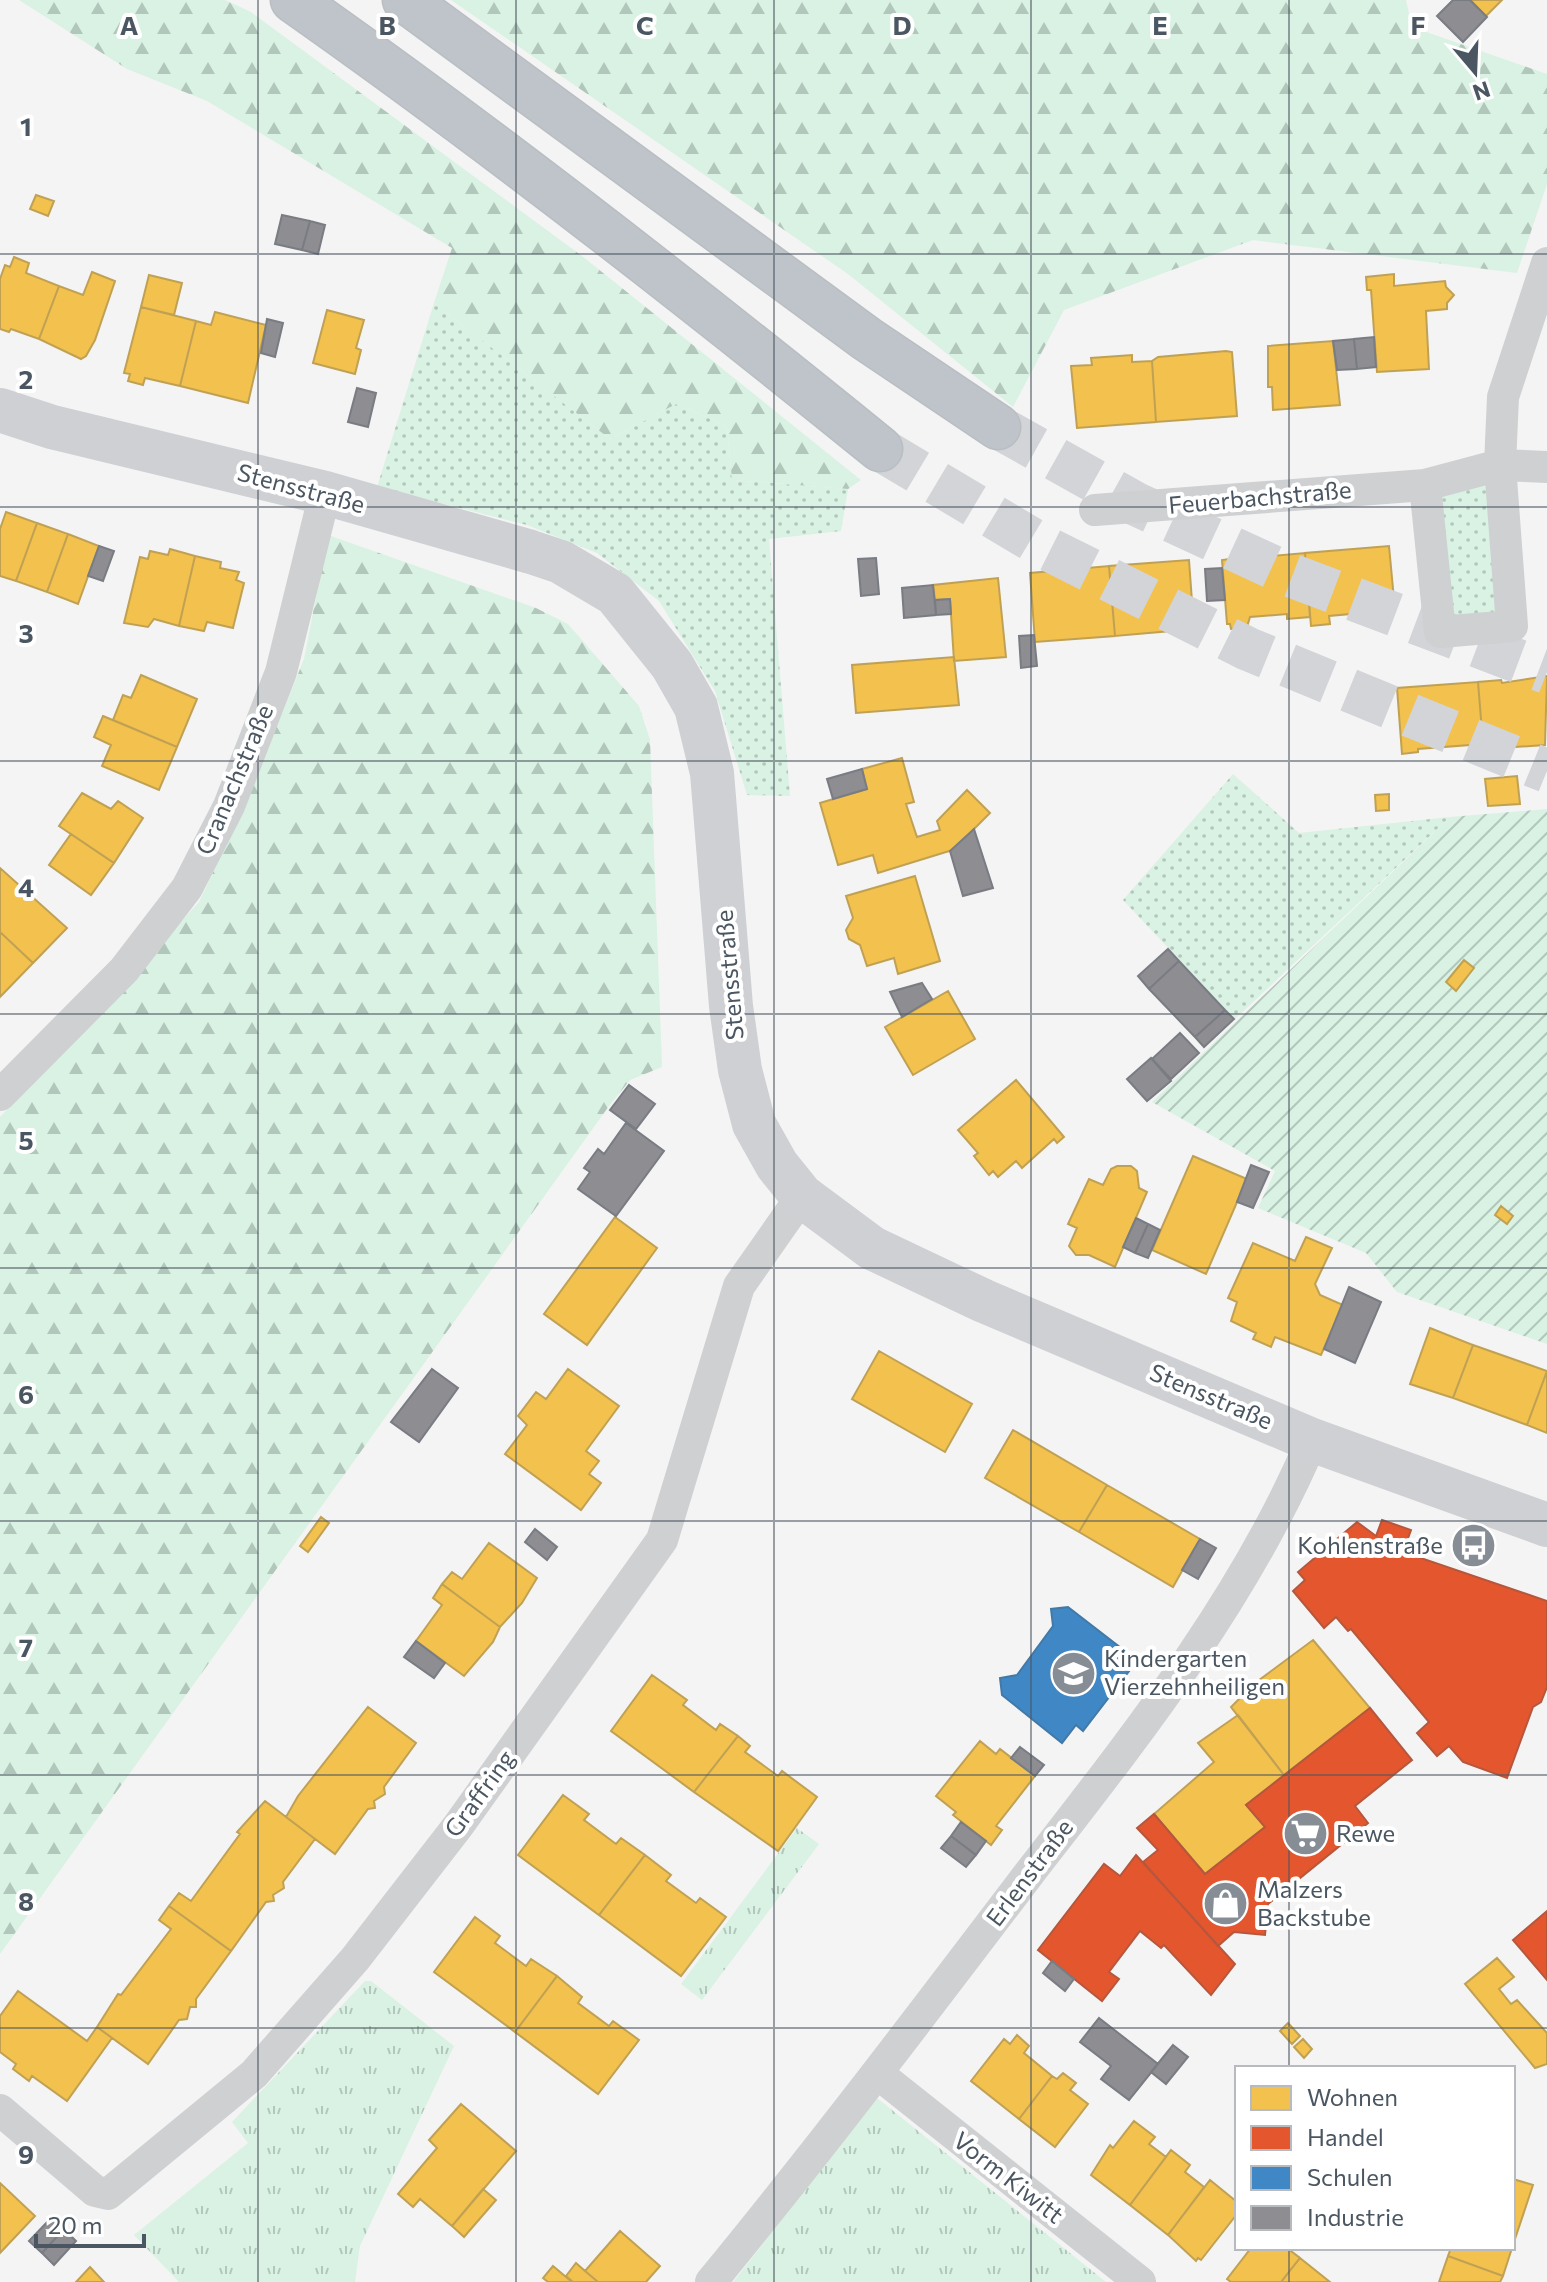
<svg xmlns="http://www.w3.org/2000/svg" width="1547" height="2282" font-family="Commissioner,sans-serif">
  <defs>
    <pattern id="grass-dots" width="8" height="8" patternUnits="userSpaceOnUse" patternTransform="scale(2)"><rect width="8" height="8" fill="#d9f2e3"/><path d="M2 2h.1M6 6h.1" fill="none" stroke="#b2c7bb" stroke-width="1.8" stroke-linecap="round"/></pattern>
    <pattern id="forest-firs" width="22" height="20" patternUnits="userSpaceOnUse" patternTransform="scale(2)"><rect width="22" height="20" fill="#d9f2e3"/><path d="M5 1l3.5 6h-7zM16 11l3.5 6h-7z" fill="#b2c7bb"/></pattern>
    <pattern id="park-tufts" width="24" height="20" patternUnits="userSpaceOnUse" patternTransform="scale(2)"><rect width="24" height="20" fill="#d9f2e3"/><path d="M3 7l-1-3M5 7V3M7 7l1-3M15 17l-1-3M17 17v-4M19 17l1-3" fill="none" stroke="#b2c7bb"/></pattern>
    <pattern id="garden-furrows" width="10" height="10" patternUnits="userSpaceOnUse" patternTransform="scale(2)"><rect width="10" height="10" fill="#d9f2e3"/><path d="M-1 1l2-2M0 10L10 0M9 11l2-2" fill="none" stroke="#b2c7bb"/></pattern>
  </defs>
  <rect width="100%" height="100%" fill="#f4f4f4"/>
  <path fill="url(#grass-dots)" d="M434,303L610,439L676,404L727,426L732,480L848,489L841,531L769,539L790,796L747,795L715,691L659,601L597,553L527,525L377,487Z
    M1500,465L1512,626L1440,632L1425,485Z
    M1233,774L1299,833L1450,817L1235,1019L1123,900Z"/>
  <path fill="url(#forest-firs)" d="M19,0H225L251,12L582,256L861,480L848,489L732,480L727,426L676,404L610,439L434,303L452,248L207,101L127,69Z
    M451,0H1406L1412,27L1547,74V184L1517,273L1253,240L1064,310L1013,407L848,274Z
    M328,535L536,608L568,624L639,706L650,740L662,1067L630,1080L609,1106L0,1954V1117L199,902L247,800L304,659Z"/>
  <path fill="url(#park-tufts)" d="M797,1828L819,1844L702,2000L681,1984Z
    M365,1981H371L454,2046L360,2246L355,2282H179L134,2235L248,2143L232,2122Z
    M877,2098L1106,2282H733Z"/>
  <path fill="url(#garden-furrows)" d="M1547,809V1344L1397,1292L1366,1253L1258,1208L1275,1171L1152,1102L1450,817Z"/>
  <path fill="#f2c14e" stroke="#c0a154" stroke-width="2" d="M1470,0H1502L1486,16Z
    M36,195L54,201L48,216L30,209Z
    M14,257L29,263L26,273L59,286L39,339L11,329L9,332L0,329V279L5,265L10,267Z
    M92,272L115,281L95,340L86,356L81,359L39,339L59,286L83,295Z
    M1394,274V286L1445,281L1446,287L1454,295L1447,303V309L1426,311L1429,369L1377,372L1371,290H1367L1366,277Z
    M149,275L182,283L174,315L141,307Z
    M141,307L196,321L180,386L145,378L143,385L128,381L130,374L124,373Z
    M327,310L364,320L356,348L361,350L355,374L313,363Z
    M215,312L266,325L248,403L180,386L196,321L211,325Z
    M1333,341L1340,405L1273,410L1272,387H1268V346Z
    M1226,351L1232,352L1237,416L1156,422L1152,361L1158,357Z
    M1132,355V362L1152,361L1156,422L1077,428L1071,366L1092,365L1091,358Z
    M6,512L37,523L16,581L0,576V529Z
    M37,523L68,534L47,592L16,581Z
    M68,534L99,546L78,604L47,592Z
    M1389,546L1395,610L1329,616L1330,624L1311,626L1305,553Z
    M170,549L195,556L179,626L154,619L148,627L124,623L140,557L148,559L150,551L168,555Z
    M1272,553V556L1305,553L1310,617L1287,619V614L1250,617L1247,627L1231,629L1230,624H1227L1222,560Z
    M195,556L221,562L220,568L239,572L236,580L244,583L233,628L207,622L204,631L179,626Z
    M1189,560L1194,629L1115,636L1109,566Z
    M1109,566L1115,636L1035,642L1030,573Z
    M998,578L1006,657L954,661L950,599L935,600L933,585Z
    M954,657L959,705L856,713L852,665Z
    M141,675L197,699L177,747L113,720L123,695L131,698Z
    M1547,676L1545,745L1500,748L1499,743L1483,744L1478,682L1501,680L1502,683Z
    M1478,682L1483,744L1418,749V752L1402,754L1397,688Z
    M103,716L177,747L159,790L102,766L111,745L94,737Z
    M902,758L914,802L906,804L917,837L940,830L937,821L967,790L990,813L953,850L946,852L878,873L873,855L838,865L820,803L867,789L862,769Z
    M1517,776L1520,804L1488,806L1485,779Z
    M82,793L111,809L118,801L143,818L114,863L59,826Z
    M1389,794V810L1376,811L1375,795Z
    M71,834L114,863L91,895L49,865Z
    M0,868L67,928L33,963L0,932Z
    M915,876L940,961L898,974L894,958L867,966L860,945L849,939L846,930L853,918L846,896Z
    M0,932L33,963L0,997Z
    M1464,960L1474,968L1456,991L1446,982Z
    M948,991L975,1039L913,1075L885,1027Z
    M1016,1080L1064,1137L1057,1143L1054,1139L1022,1168L1016,1161L998,1177L993,1171L989,1175L974,1156L978,1153L958,1130Z
    M1193,1156L1247,1179L1206,1274L1152,1250Z
    M1117,1166H1131L1137,1171L1139,1188L1147,1192L1115,1267L1089,1255H1076L1069,1246L1077,1228L1068,1224L1089,1179L1103,1185L1111,1169Z
    M1501,1206L1513,1216L1507,1224L1495,1215Z
    M615,1217L657,1248L587,1345L544,1314Z
    M1306,1237L1332,1248L1315,1284L1320,1295L1343,1305L1321,1355L1275,1337L1271,1347L1253,1339L1256,1333L1231,1321L1237,1302L1228,1298L1253,1243L1295,1261Z
    M1430,1328L1473,1345L1453,1398L1410,1384Z
    M1473,1345L1547,1371L1527,1425L1453,1398Z
    M879,1351L972,1404L945,1452L852,1399Z
    M568,1369L619,1406L586,1451L599,1461L589,1474L601,1483L581,1510L505,1454L527,1425L518,1416L536,1392L546,1399Z
    M1547,1371V1433L1527,1425Z
    M1013,1430L1107,1485L1079,1532L985,1478Z
    M1107,1485L1200,1539L1173,1587L1079,1532Z
    M321,1517L329,1523L308,1552L300,1546Z
    M489,1543L537,1578L522,1603L500,1627L442,1584L452,1572L462,1579Z
    M442,1584L500,1627L493,1642L464,1676L416,1641L442,1605L433,1598Z
    M1313,1640L1370,1708L1284,1775L1231,1707L1255,1683Z
    M652,1675L687,1700L683,1705L716,1730L720,1724L738,1736L694,1792L611,1731Z
    M368,1707L416,1743L384,1787L385,1794L374,1801L375,1808L368,1809L335,1854L286,1817L298,1796Z
    M1238,1715L1284,1775L1246,1805L1265,1827L1205,1874L1154,1814L1214,1762L1198,1743Z
    M738,1736L750,1746L745,1752L778,1776L782,1771L817,1797L778,1851L694,1792Z
    M980,1741L996,1754L1000,1749L1035,1776L996,1826L1002,1830L991,1845L953,1815L956,1812L936,1796Z
    M563,1795L589,1814L584,1820L616,1844L621,1838L645,1855L599,1915L518,1855Z
    M265,1801L315,1839L283,1882L284,1888L273,1895L274,1901L266,1902L231,1951L169,1906L179,1893L191,1901L240,1834L237,1832Z
    M645,1855L671,1875L666,1881L696,1903L700,1898L726,1917L681,1976L599,1915Z
    M169,1906L231,1951L196,1999V2007H190L187,2019L179,2020L148,2064L97,2027L118,1994L121,1995L171,1929L159,1920Z
    M475,1917L500,1936L495,1943L526,1966L531,1959L557,1976L515,2032L434,1972Z
    M1497,1958L1514,1977L1499,1989L1511,2004L1517,2000L1547,2033V2064L1535,2068L1465,1984Z
    M557,1976L582,1997L578,2003L609,2026L613,2021L639,2040L598,2094L515,2032Z
    M18,1991L87,2041L97,2027L112,2038L67,2101L32,2076L29,2081L13,2069L16,2064L0,2052V2016Z
    M1288,2023L1300,2036L1292,2044L1280,2031Z
    M1017,2035L1029,2046L1024,2053L1052,2076L1019,2119L971,2081L1004,2039L1010,2044Z
    M1303,2039L1312,2049L1304,2058L1294,2047Z
    M1063,2073L1076,2083L1070,2090L1088,2104L1055,2147L1019,2119L1052,2076L1057,2079Z
    M461,2104L516,2151L452,2226L420,2199L413,2207L398,2194L437,2148L429,2140Z
    M1134,2121L1155,2137L1149,2144L1166,2157L1130,2205L1091,2175L1110,2145L1113,2148Z
    M1171,2150L1190,2165L1185,2172L1204,2187L1168,2235L1130,2205Z
    M1513,2179L1533,2185L1513,2245Z
    M1210,2180L1237,2202V2214L1201,2260L1198,2258L1196,2261L1168,2235Z
    M0,2183L35,2216L0,2253Z
    M483,2189L496,2200L464,2237L452,2226Z
    M620,2231L660,2266L646,2282H598L585,2271Z
    M1251,2248H1287L1300,2258L1281,2282H1231L1227,2279Z
    M1451,2248H1512L1503,2276L1448,2256Z
    M1448,2256L1503,2276L1500,2282H1439Z
    M1300,2258L1330,2282H1281Z
    M576,2263L585,2271L598,2282H573L566,2276Z
    M553,2266L572,2282H548L543,2278Z
    M90,2267L104,2282H76Z"/>
  <path fill="#e4572e" stroke="#b6573d" stroke-width="2" d="M1382,1520L1411,1530L1403,1552L1547,1601V1687L1541,1702L1533,1707L1507,1778L1463,1762L1449,1746L1437,1756L1417,1733L1429,1722L1351,1629L1348,1631L1336,1617L1324,1628L1293,1591L1305,1580L1298,1572L1357,1522L1376,1536Z
    M1370,1708L1412,1760L1355,1806L1368,1823L1268,1904L1265,1935L1234,1932L1218,1946L1143,1862L1158,1850L1137,1828L1154,1814L1205,1874L1265,1827L1246,1805Z
    M1136,1855L1235,1964L1211,1995L1164,1945L1161,1948L1140,1931L1109,1972L1119,1979L1102,2001L1038,1950L1104,1864L1120,1876Z
    M1547,1911V1980L1513,1940Z"/>
  <path fill="#3f88c5" stroke="#4279a7" stroke-width="2" d="M1068,1607L1130,1655L1123,1664L1130,1670L1083,1731L1076,1725L1062,1743L1002,1695L1000,1678L1017,1675L1053,1626L1051,1609Z"/>
  <path fill="#8d8d92" stroke="#797c83" stroke-width="2" d="M1453,0H1470L1487,17L1463,42L1437,16Z
    M282,215L310,221L302,250L275,244Z
    M310,221L325,225L318,254L302,250Z
    M267,319L283,323L275,357L261,353Z
    M1374,337L1376,367L1357,369L1354,339Z
    M1354,339L1357,369L1337,370L1333,341Z
    M357,388L376,393L368,427L348,422Z
    M99,546L114,551L103,581L88,576Z
    M876,558L879,594L861,596L858,559Z
    M1222,568L1225,600L1207,601L1205,569Z
    M933,585L936,615L904,618L902,588Z
    M950,599L951,614L936,615L935,600Z
    M1034,635L1037,666L1021,668L1019,636Z
    M862,769L867,789L833,799L827,779Z
    M974,829L993,888L963,896L950,851Z
    M1168,949L1179,961L1149,989L1138,976Z
    M1179,961L1225,1010L1195,1037L1149,989Z
    M922,983L932,999L902,1017L890,992Z
    M1225,1010L1234,1019L1204,1047L1195,1037Z
    M1180,1033L1199,1053L1171,1079L1152,1059Z
    M1151,1058L1171,1081L1147,1101L1127,1079Z
    M629,1085L655,1104L636,1129L610,1110Z
    M626,1123L664,1151L616,1216L578,1189L590,1172L584,1168L598,1149L604,1154Z
    M1251,1165L1269,1172L1253,1208L1237,1202Z
    M1136,1218L1148,1224L1135,1253L1123,1247Z
    M1148,1224L1160,1230L1148,1258L1135,1253Z
    M1349,1287L1381,1302L1355,1363L1324,1349Z
    M432,1369L458,1388L419,1442L391,1422Z
    M535,1529L557,1547L547,1560L525,1542Z
    M1200,1539L1216,1548L1198,1579L1182,1570Z
    M416,1641L445,1663L434,1678L404,1657Z
    M1020,1747L1044,1765L1035,1776L1011,1758Z
    M961,1822L986,1841L976,1855L951,1836Z
    M951,1836L976,1855L966,1867L941,1848Z
    M1052,1961L1074,1979L1065,1991L1043,1973Z
    M1099,2018L1158,2064L1129,2100L1101,2079L1111,2066L1080,2042Z
    M1173,2045L1188,2057L1166,2084L1151,2072Z
    M52,2217L64,2229L42,2253L29,2241Z
    M64,2229L76,2241L54,2265L42,2253Z"/>
  <g fill="none" stroke-linecap="round" stroke-linejoin="round">
    <path stroke="#d2d4d7" stroke-width="44" stroke-dasharray="44 22" stroke-linecap="butt" d="M998,427L1136,504L1290,575L1547,672
      M880,449L1046,548L1248,649L1547,771"/>
    <defs>
      <path id="highway" d="M293,0C495,142 689,294 880,449
        M405,0L867,339L998,427"/>
    </defs>
    <use href="#highway" stroke="#b9bec3" stroke-width="47"/>
    <path stroke="#ced0d2" stroke-width="32" d="M1425,485L1440,632L1512,626L1500,465L1503,397L1547,263
      M1095,510L1425,485L1500,465L1547,467
      M0,1095L124,970L187,888L229,806L281,672L325,493
      M877,2073L1140,2282
      M0,2110L95,2191L108,2194L254,2074L355,1959L458,1826L662,1540L739,1286L802,1196
      M711,2282C820,2149 924,2012 1028,1875C1134,1738 1244,1601 1312,1440"/>
    <path stroke="#ced0d4" stroke-width="44" d="M0,410L52,427L325,493L531,552L561,562L615,594L672,665L696,707L712,773L731,1006L740,1070L754,1124L777,1165L802,1196L872,1248L984,1301L1312,1440L1547,1525"/>
    <use href="#highway" stroke="#bec4c9" stroke-width="44"/>
  </g>
  <path fill="none" stroke="#4a5661" stroke-width="2" stroke-opacity="0.55" d="M258,0V2282M516,0V2282M774,0V2282M1031,0V2282M1289,0V2068M0,254H1547M0,507H1547M0,761H1547M0,1014H1547M0,1268H1547M0,1521H1547M0,1775H1547M0,2028H1547M1289,2248V2282"/>
  <defs>
    <symbol id="bus-disc" viewBox="-11 -11 22 22"><circle r="9.5" fill="#868d94" stroke="#fff"/><path d="M-5-6H5V4H4V6H2V4H-2V6H-4V4H-5ZM-3.5-4V0h7V-4ZM-3.5 1.2v1.5H-2V1.2ZM2 1.2v1.5H3.5V1.2Z" fill="#fff"/></symbol>
    <symbol id="school-disc" viewBox="-11 -11 22 22"><circle r="9.5" fill="#868d94" stroke="#fff"/><path d="M0-5L7-2L0 1L-7-2ZM-4 1L0 2.5L4 1V4Q0 6-4 4Z" fill="#fff"/></symbol>
    <symbol id="supermarket-disc" viewBox="-11 -11 22 22"><circle r="9.5" fill="#868d94" stroke="#fff"/><path d="M-6-5.5h2.5l.6 2H6L4.5 2H-2.5L-4.4-4H-6ZM-1.5 3.2a1.3 1.3 0 1 0 .1 0ZM3 3.2a1.3 1.3 0 1 0 .1 0Z" fill="#fff"/></symbol>
    <symbol id="shop-disc" viewBox="-11 -11 22 22"><circle r="9.5" fill="#868d94" stroke="#fff"/><path d="M-5-2.5h2.3a2.7 3.5 0 0 1 5.4 0H5L5.5 6h-11ZM-1.5-2.5h3a1.5 2.3 0 0 0-3 0Z" fill="#fff"/></symbol>
  </defs>
  <g fill-rule="evenodd">
    <use href="#bus-disc" x="1448" y="1520" width="51" height="51"/>
    <use href="#school-disc" x="1048" y="1648" width="51" height="51"/>
    <use href="#supermarket-disc" x="1280" y="1808" width="51" height="51"/>
    <use href="#shop-disc" x="1200" y="1878" width="51" height="51"/>
  </g>
  <g text-anchor="middle" stroke-width="8" stroke-linejoin="round" paint-order="stroke">
    <g font-size="24" fill="#4a5661" stroke="#fff">
      <text transform="translate(301 489) rotate(15)" y="8">Stensstraße</text>
      <text transform="translate(1260 498) rotate(-5)" y="8">Feuerbachstraße</text>
      <text transform="translate(235 780) rotate(-67)" y="8">Cranachstraße</text>
      <text transform="translate(730 975) rotate(-95)" y="8">Stensstraße</text>
      <text transform="translate(1211 1397) rotate(23)" y="8">Stensstraße</text>
      <text transform="translate(480 1794) rotate(-54)" y="8">Graffring</text>
      <text transform="translate(1030 1873) rotate(-53)" y="8">Erlenstraße</text>
      <text transform="translate(1008 2178) rotate(38)" y="8">Vorm Kiwitt</text>
    </g>
    <g font-size="24" fill="#4a5661" stroke="#fff" text-anchor="start">
      <text x="1443" y="1554" text-anchor="end">Kohlenstraße</text>
      <text x="1104" y="1667">Kindergarten<tspan x="1104" dy="28">Vierzehnheiligen</tspan></text>
      <text x="1336" y="1842">Rewe</text>
      <text x="1257" y="1898">Malzers<tspan x="1257" dy="28">Backstube</tspan></text>
    </g>
  </g>
  <g font-size="26" text-anchor="middle" font-weight="bold" fill="#4a5661" stroke="#fff" stroke-width="8" stroke-linejoin="round" paint-order="stroke">
    <text x="129" y="35">A</text>
    <text x="387" y="35">B</text>
    <text x="645" y="35">C</text>
    <text x="902" y="35">D</text>
    <text x="1160" y="35">E</text>
    <text x="1418" y="35">F</text>
    <text x="26" y="136">1</text>
    <text x="26" y="389">2</text>
    <text x="26" y="643">3</text>
    <text x="26" y="897">4</text>
    <text x="26" y="1150">5</text>
    <text x="26" y="1404">6</text>
    <text x="26" y="1657">7</text>
    <text x="26" y="1911">8</text>
    <text x="26" y="2164">9</text>
  </g>
  <rect x="1235" y="2066" width="280" height="184" fill="#ffffff" stroke="#b7bbc0" stroke-width="2"/>
  <rect x="1251" y="2086" width="40" height="24" fill="#f2c14e" stroke="#b7bbc0" stroke-width="2"/>
  <text x="1307" y="2106" font-size="24" fill="#4a5661">Wohnen</text>
  <rect x="1251" y="2126" width="40" height="24" fill="#e4572e" stroke="#b7bbc0" stroke-width="2"/>
  <text x="1307" y="2146" font-size="24" fill="#4a5661">Handel</text>
  <rect x="1251" y="2166" width="40" height="24" fill="#3f88c5" stroke="#b7bbc0" stroke-width="2"/>
  <text x="1307" y="2186" font-size="24" fill="#4a5661">Schulen</text>
  <rect x="1251" y="2206" width="40" height="24" fill="#8d8d92" stroke="#b7bbc0" stroke-width="2"/>
  <text x="1307" y="2226" font-size="24" fill="#4a5661">Industrie</text>
  <g transform="translate(1475 72) rotate(161)" stroke="#ffffff" stroke-width="6" paint-order="stroke">
  <path d="M0-6L14 30L0 20L-14 30Z" fill="#4a5661"/>
  <text y="-12" font-size="22" font-weight="bold" text-anchor="middle" fill="#4a5661">N</text>
  </g>
  <path d="M36 2234v12h108v-12" fill="none" stroke="#4a5661" stroke-width="4"/>
  <text x="48" y="2234" font-size="24" fill="#4a5661" stroke="#ffffff" stroke-width="6" paint-order="stroke">20 m</text>
</svg>
